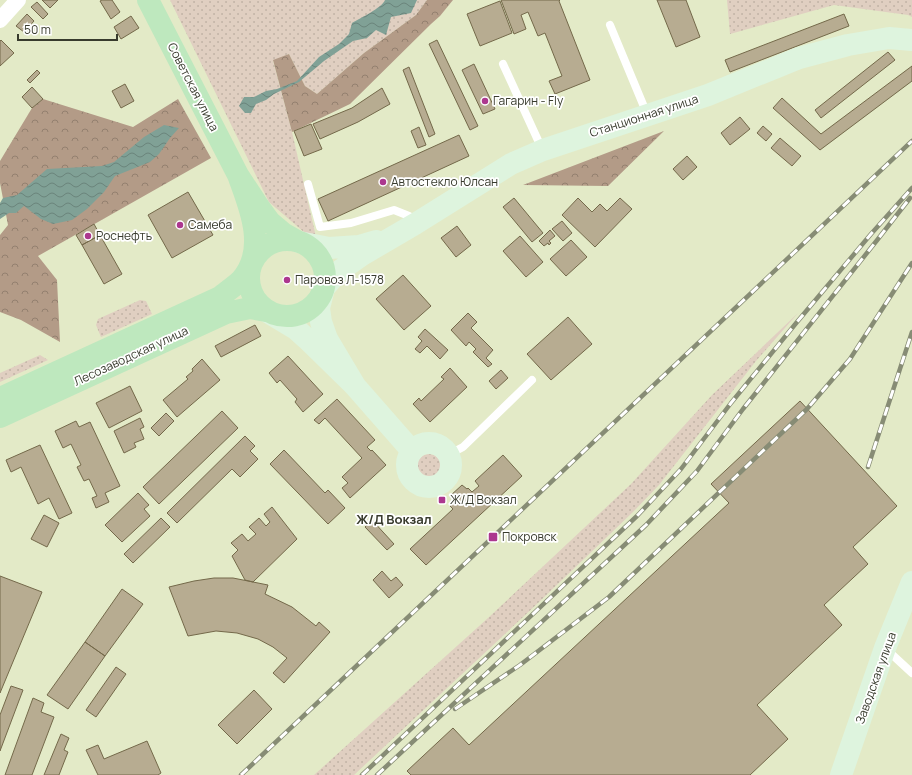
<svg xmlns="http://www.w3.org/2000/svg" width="912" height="775" font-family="Manrope,sans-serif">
  <defs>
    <pattern id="green-dots" width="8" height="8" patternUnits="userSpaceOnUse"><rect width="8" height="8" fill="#e0cfc1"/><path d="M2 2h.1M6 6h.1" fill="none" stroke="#c1b3a6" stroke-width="1.8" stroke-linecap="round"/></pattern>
    <pattern id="forest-crowns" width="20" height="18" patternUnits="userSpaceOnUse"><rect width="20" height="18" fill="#b39b87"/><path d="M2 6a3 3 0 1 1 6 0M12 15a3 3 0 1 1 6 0" fill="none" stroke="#93806f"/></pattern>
    <pattern id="water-waves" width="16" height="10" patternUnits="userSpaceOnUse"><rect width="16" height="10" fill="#80a196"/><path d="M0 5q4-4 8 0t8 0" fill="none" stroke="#6a847b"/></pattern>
  </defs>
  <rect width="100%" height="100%" fill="#e3eac7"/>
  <path fill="url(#green-dots)" d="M170 0H427L416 15 364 53 317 94 305 86 289 54 273 61 292 132 316 237 305 233 269 202Z
    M727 0H912V17L908 15 834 5 730 34Z
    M140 300 146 301 152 314 101 337 96 325 98 319Z
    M798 313 756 361 659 485 633 512 538 603 354 775H314L488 618 631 484 712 395Z
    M40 355 48 360 0 382V373Z
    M417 466a12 12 0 1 1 24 0a12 12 0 1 1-24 0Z"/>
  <path fill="url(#forest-crowns)" d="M427 0H453L440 16 431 24 350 104 292 132 273 60 289 54 305 86 317 94 364 53 416 15Z
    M43 99 133 127 178 99 211 158 38 256 57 280 60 342 21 320 0 312V235L8 225 0 183V161L32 108Z
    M664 131 608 186 523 185Z"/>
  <path fill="url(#water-waves)" d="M385 0H417L411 13 391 17 386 35 376 30 367 38 353 41 324 61 299 82 274 94 266 100 256 104 251 113H245L239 106 244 97H254L266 91 277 89 297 81 319 57 339 44 349 34 352 23C360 18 382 8 385 0Z
    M164 125 179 128 170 138 159 154 150 162 115 176 104 192 87 209 72 220 53 224 41 219 24 206 16 213H9L0 219V203L3 198 17 195 47 169 102 166 114 162 144 137Z"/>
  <path fill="#b7ac91" stroke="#74694a" d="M42 0H58L50 8Z
    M102 0H112L120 12 111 19 100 1Z
    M501 0H560L559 1 590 80 555 94 549 81 562 76 545 33 538 36 528 12 521 15 526 29 514 34Z
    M657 0H686L700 37 676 47Z
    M500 1 512 33 480 46 467 14Z
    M37 2 48 14 43 19 31 7Z
    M27 14 34 21 24 32 16 26Z
    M844 14 849 26 730 72 725 60Z
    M131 16 139 28 121 39 114 27Z
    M1 40 14 53 0 66V41Z
    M437 40 478 126 470 130 429 44Z
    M888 52 895 60 821 118 815 110Z
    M474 64 495 109 483 114 462 70Z
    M912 66V81L820 150 773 108 782 98 821 134Z
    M409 67 435 134 429 137 403 70Z
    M37 70 40 73 30 83 27 80Z
    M125 84 134 101 121 108 112 91Z
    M32 87 43 99 32 108 22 97Z
    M382 88 390 104 358 122 320 139 313 124 352 108Z
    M740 117 750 129 730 145 721 133Z
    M311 124 322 149 304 156 294 131Z
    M763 126 772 134 766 141 757 133Z
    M419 127 426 145 418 148 411 131Z
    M459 135 469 156 328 221 318 199Z
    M780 138 801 156 792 166 771 148Z
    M687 156 697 167 683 180 673 169Z
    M188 192 213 235 172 258 148 215Z
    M514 198 543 233 532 242 503 207Z
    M578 198 592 212 600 204 607 211 620 198 632 209 595 247 562 215Z
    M562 221 572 233 563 241 552 229Z
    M94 224 100 235 82 245 76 235Z
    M457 226 471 245 456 257 441 238Z
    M550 230 555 236 549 241 551 243 549 245 548 243 544 246 539 241Z
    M100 235 122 274 104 284 82 245Z
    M520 236 543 262 526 277 503 251Z
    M571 240 587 257 566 276 550 259Z
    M403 275 431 306 404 330 376 299Z
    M468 313 477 322 471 328 493 350 486 358 492 364 488 367 473 352 476 349 469 342 466 346 451 330Z
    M568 317 592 344 551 380 527 354Z
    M255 325 261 336 221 357 215 346Z
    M425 329 448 350 440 359 427 346 420 353 415 349 422 341 418 337Z
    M288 356 323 394 303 412 295 402 297 399 280 380 277 383 269 373Z
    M202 359 220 380 177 417 163 400 188 379 186 377 193 371 192 369Z
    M450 368 467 387 430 422 413 404 419 398 421 401 444 379 441 377Z
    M501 370 508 378 496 389 489 381Z
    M130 386 142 411 109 428 96 403Z
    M337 399 375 440 367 447 371 451 372 450 386 465 350 498 342 488 348 483 342 477 362 458 325 418 319 424 314 420Z
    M800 401 897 506 853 547 868 564 824 605 842 625 757 705 788 739 750 775H411L407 771 453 728 469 745 729 503 711 484Z
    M222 411 238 428 159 504 143 487Z
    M166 413 174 421 159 436 151 428Z
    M140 418 144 427 140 429 144 439 134 443 136 447 124 453 114 431Z
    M76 421 79 427 90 422 120 486 105 493 109 502 96 508 92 498 97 496 89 479 84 481 77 467 81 465 71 444 63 448 55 431Z
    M245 436 255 446 250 451 258 459 240 477 232 469 177 523 167 513Z
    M40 445 72 513 59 519 49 498 38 504 21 467 11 472 6 460Z
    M284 450 325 493 328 490 345 508 328 524 270 464Z
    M503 455 522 476 426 565 410 549 453 509 450 506 455 502 450 496 462 485 467 489 468 488 472 492 479 486 475 481Z
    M138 493 149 505 144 509 150 516 122 542 105 525Z
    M272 507 297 539 253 582 245 580 232 556 238 550 231 543 242 534 248 541 256 534 249 527 259 518 266 526 270 522 264 514Z
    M44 515 59 523 47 547 31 539Z
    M161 518 170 527 133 563 124 554Z
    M372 520 394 544 387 550 365 527Z
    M382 571 391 581 396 577 403 585 389 598 373 580Z
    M0 576 42 592 0 693Z
    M214 578H233L268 585 265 594 292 607 316 626 319 622 330 632 284 683 273 673 287 658 273 647 258 639 237 633 216 631 188 636 169 587 194 581Z
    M122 589 143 604 105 656 85 642Z
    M85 642 105 656 68 709 47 695Z
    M116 667 126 674 96 717 86 710Z
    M11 686 23 690 0 751V715Z
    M254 690 272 709 237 744 218 725Z
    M33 698 44 703 41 712 54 717 32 775H5Z
    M61 734 69 738 64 750 68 752 59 775H44Z
    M147 741 161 773 158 775H98L86 750 98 745 104 759Z"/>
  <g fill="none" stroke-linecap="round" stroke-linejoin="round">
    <path stroke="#fff" stroke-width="8" d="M610 25 647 114
      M503 64 542 149
      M308 184 320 227 351 223 394 210 409 216 415 224
      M448 455 463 447 532 380
      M886 649 912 673"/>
    <path stroke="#fff" stroke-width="16" d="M0 20 18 0"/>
    <path stroke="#def4de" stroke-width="22" d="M299 242 329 248 359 246 376 241
      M266 311 296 329 307 339 355 386 412 451
      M355 386 327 339 321 322 319 308 324 288 338 272 362 255 415 224 511 164 543 150 708 95 799 58 848 45 889 38 912 40
      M407 465a22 22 0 1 1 44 0a22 22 0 1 1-44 0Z
      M841 775 885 648 912 582"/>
    <path stroke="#bee8be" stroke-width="22" d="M148 0 238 175 259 207 270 222 283 233 299 242
      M249 278a38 38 0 1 1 76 0a38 38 0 1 1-76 0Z
      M0 398 220 297C226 292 235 286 241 280 268 250 250 207 238 175
      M0 417 226 313 250 308 266 311"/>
    <defs>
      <path id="rail" d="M868 467 912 332
        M455 709 520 665 609 597 807 409 850 359 912 263
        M241 775 912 141
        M362 775 637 516 681 469 731 403 797 322 871 234 912 188
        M377 775 646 525 697 471 743 409 878 239 910 198"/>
    </defs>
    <use href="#rail" stroke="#878c75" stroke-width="4.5"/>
    <use href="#rail" stroke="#fff" stroke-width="3" stroke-dasharray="9" stroke-linecap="butt"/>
  </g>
  <g fill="#ac378f" stroke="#fff" stroke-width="1.5">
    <circle cx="485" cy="101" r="4"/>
    <circle cx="383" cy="182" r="4"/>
    <circle cx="180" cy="225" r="4"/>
    <circle cx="88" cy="236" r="4"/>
    <circle cx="287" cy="280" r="4"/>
    <rect x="438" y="496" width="8" height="8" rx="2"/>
    <rect x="488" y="532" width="10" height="10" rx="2"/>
  </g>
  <g text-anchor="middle" stroke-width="3.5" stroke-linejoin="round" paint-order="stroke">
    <g font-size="12" fill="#383b2d" stroke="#fff">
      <text transform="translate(193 87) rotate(63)" y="4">Советская улица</text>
      <text transform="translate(644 116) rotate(-18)" y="4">Станционная улица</text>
      <text transform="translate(131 356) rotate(-25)" y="4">Лесозаводская улица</text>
      <text transform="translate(876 678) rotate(-70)" y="4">Заводская улица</text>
    </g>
    <g font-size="12" fill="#383b2d" stroke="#fff" text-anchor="start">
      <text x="493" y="105">Гагарин - Fly</text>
      <text x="391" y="186">Автостекло Юлсан</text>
      <text x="188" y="229">Самеба</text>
      <text x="96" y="240">Роснефть</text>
      <text x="295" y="284">Паровоз Л-1578</text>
      <text x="450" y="504">Ж/Д Вокзал</text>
      <text x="502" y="541">Покровск</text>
    </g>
    <g font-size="13" font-weight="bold" fill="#383b2d" stroke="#fff">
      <text x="394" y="524">Ж/Д Вокзал</text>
    </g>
  </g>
  <path d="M18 34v6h99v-6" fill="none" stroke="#383b2d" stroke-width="2"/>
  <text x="24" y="34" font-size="12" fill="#383b2d" stroke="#ffffff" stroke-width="3" paint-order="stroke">50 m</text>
</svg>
